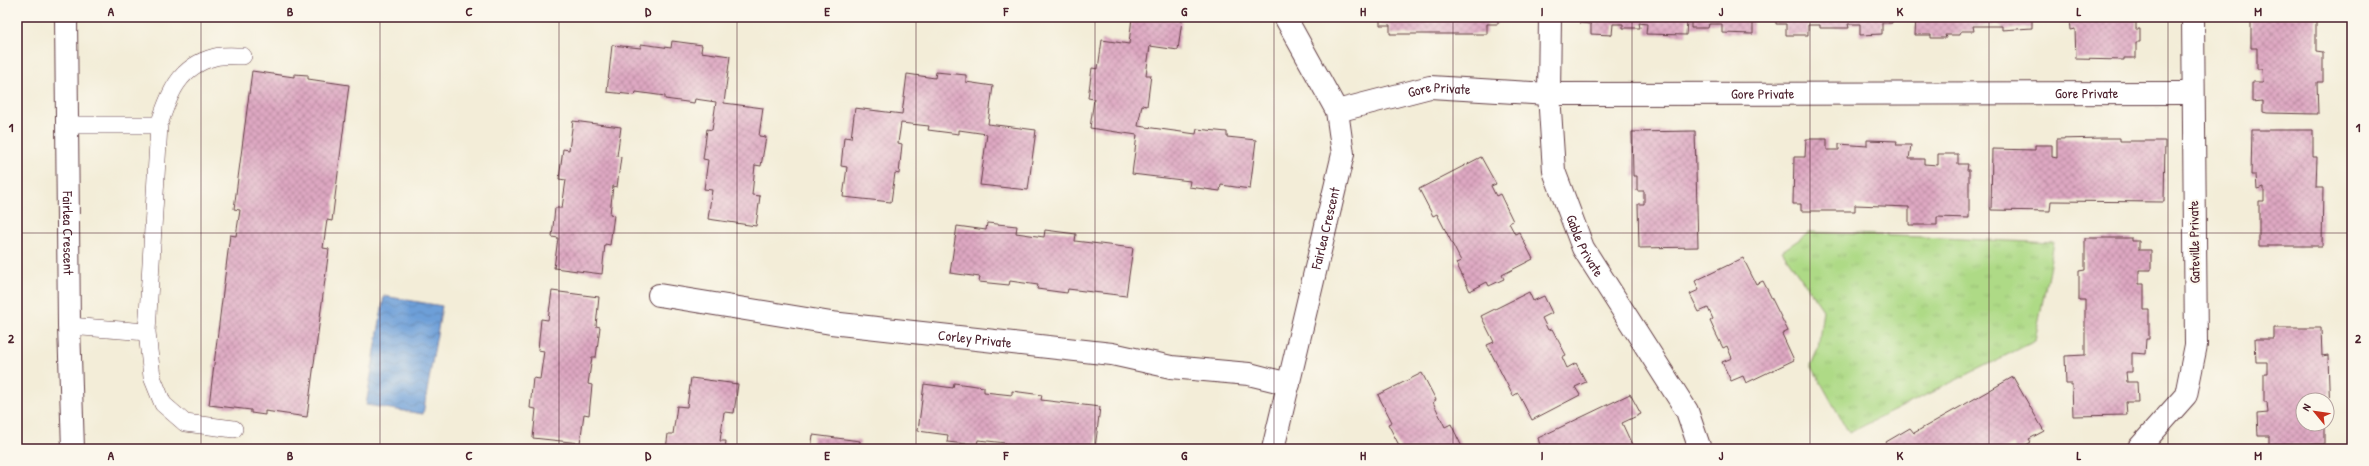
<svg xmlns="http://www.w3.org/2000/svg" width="2369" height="466" font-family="'Patrick Hand',sans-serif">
  <defs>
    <pattern id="park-tufts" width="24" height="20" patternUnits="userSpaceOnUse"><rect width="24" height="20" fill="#aeda86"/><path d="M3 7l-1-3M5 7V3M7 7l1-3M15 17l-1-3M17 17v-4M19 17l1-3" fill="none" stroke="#97bb74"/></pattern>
    <pattern id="water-waves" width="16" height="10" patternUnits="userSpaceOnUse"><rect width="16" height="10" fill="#6d9fd8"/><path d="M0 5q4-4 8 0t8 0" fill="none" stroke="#5c81af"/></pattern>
    <pattern id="building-cross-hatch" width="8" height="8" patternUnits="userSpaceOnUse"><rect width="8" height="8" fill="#dea8c2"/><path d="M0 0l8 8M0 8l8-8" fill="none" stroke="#b6889e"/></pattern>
  </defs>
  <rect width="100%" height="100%" fill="#fbf7ec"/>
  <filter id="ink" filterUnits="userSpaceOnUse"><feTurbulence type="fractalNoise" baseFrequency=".025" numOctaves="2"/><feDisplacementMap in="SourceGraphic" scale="8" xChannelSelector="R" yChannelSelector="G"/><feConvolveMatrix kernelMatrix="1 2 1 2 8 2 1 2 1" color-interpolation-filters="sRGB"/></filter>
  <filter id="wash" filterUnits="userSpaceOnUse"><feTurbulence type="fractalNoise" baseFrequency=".012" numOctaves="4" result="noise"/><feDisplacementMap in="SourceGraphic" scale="16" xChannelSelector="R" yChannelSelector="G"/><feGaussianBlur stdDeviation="0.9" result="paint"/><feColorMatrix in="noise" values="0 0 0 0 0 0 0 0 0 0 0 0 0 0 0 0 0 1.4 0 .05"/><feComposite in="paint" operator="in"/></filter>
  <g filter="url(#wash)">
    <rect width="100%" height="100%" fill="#f3edd8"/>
    <path fill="url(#park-tufts)" stroke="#7c7c58" d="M1810 232 2054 243 2035 341 1849 433 1811 365 1818 349 1823 310 1782 251Z"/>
    <path fill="url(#water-waves)" stroke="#5c5f82" d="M384 296 442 306 423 414 366 405Z"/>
    <g id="blocks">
      <path fill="url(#building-cross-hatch)" d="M1132 17 1182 20 1178 50 1150 46 1146 75H1151L1147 106 1142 105 1138 126 1196 134 1197 129 1227 132V137L1256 140 1250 189 1221 185 1220 191 1189 187 1190 181 1132 174 1137 135 1090 128 1094 99 1088 98 1092 68 1098 69 1102 40 1129 44Z
        M1380 17H1498V24H1487V34H1390V25H1380Z
        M1580 17H1753V34L1722 33V24H1709L1708 28H1691V20H1687L1686 35 1646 34 1647 24 1639 23 1640 28H1623V24H1613L1612 35 1591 34V24L1580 23Z
        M1776 17H1892V23H1882V34L1860 35V24H1848L1849 28H1820V25H1808V35H1786V24H1776Z
        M1916 17H2032V28L2002 30V26H1973L1974 31H1961L1960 35H1945L1946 38H1931V35H1915Z
        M2069 17H2136V29H2140V42H2136V58H2124V60L2076 59 2075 29 2070 30Z
        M2251 17H2316V51L2323 52V82H2317L2318 114 2267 113 2263 112V101L2252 102V82H2263L2262 69H2257V48H2251Z
        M672 41 702 45 701 52 730 56 724 103 763 108 759 136 766 137 761 166 755 165 752 195 760 196 756 226 708 219 712 190 704 189 708 160 703 159 707 129 712 130 716 102 695 99 694 103 665 99V96L636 92 635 95 607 92 612 45 641 48V44L671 48Z
        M252 71 294 77V74L308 75V79L349 85 332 221 327 220 323 248 329 249 307 417 265 411V415L251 413V410L209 405 230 235 236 236 240 210 234 209Z
        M936 72 966 75V82L993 86 988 124 1036 130 1028 190 980 185 987 134 959 130V134L928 130 929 126 901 123 898 143 902 144 899 174 895 173 891 202 843 197 847 167 841 166 844 137 851 138 855 108 902 114 907 74 935 78Z
        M573 121 621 127 617 156 621 157 617 187 613 186 610 214 614 215 610 245 605 244 602 274 554 268 558 238 552 237 555 208H562L566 180 559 179 563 149 569 150Z
        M2252 130H2313V157H2317L2316 187H2323L2322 246H2259V201H2264V187L2257 189 2256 175H2251Z
        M1695 131 1698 247 1639 248 1638 204H1644V191H1637V176H1633L1632 132Z
        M2103 138H2120V141H2165L2164 202 2051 201 2050 211 1991 210 1992 149 2035 150V145H2052V157L2057 158V139Z
        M1806 139H1827V150H1839V144L1867 146V140L1897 141 1896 145H1911L1909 159H1924V164L1938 165V154H1958V164H1968L1967 170H1969V218L1937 217V225H1909V207L1855 205V211H1801V204H1793L1794 157H1805Z
        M1481 157 1496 184 1491 186 1496 196 1500 194 1513 221 1509 223 1515 234 1519 232 1533 259 1502 275 1504 279 1489 286 1487 282 1470 291 1456 263 1461 261 1437 214 1433 216 1419 189Z
        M987 223 1017 226 1016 233 1044 237 1045 230 1076 234 1075 241 1133 248 1126 296 1068 289 1067 293 1037 289 1038 285 1010 281 1009 285 979 282 980 277 950 273 957 226 986 230Z
        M2085 238H2132V241H2139V250H2151V270H2139V284H2144V310H2149V339H2146L2145 354 2132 353V372H2126L2127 382H2137L2138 402H2126L2127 415 2073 416 2072 384H2066L2065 356 2085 355V300H2079V271L2085 270Z
        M1743 258 1756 284 1763 281 1788 331 1782 334 1794 360 1746 383 1743 376 1731 381 1722 362 1732 358 1727 346 1723 348 1716 334 1710 321 1713 319 1708 308 1699 312 1690 294 1699 290 1695 281Z
        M552 291 599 297 596 326 600 327 596 357H592L588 384 592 385 589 415 584 414 580 443 533 438 536 409 530 408 533 378 540 379 544 351 538 350 541 319 548 320Z
        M1529 292 1533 301 1544 296 1552 313 1542 318 1548 330 1552 329 1566 355 1562 357 1567 368 1576 363 1586 382 1575 387 1580 395 1532 420 1518 393 1513 396 1487 345 1494 342 1481 316Z
        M2274 328H2321L2322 356 2328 355 2330 416H2327V400H2303V424H2324V444L2269 446V436H2258L2257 414 2268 413 2267 402H2264V373H2267V362H2256L2255 339H2274Z
        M1422 373 1436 400 1433 402 1445 427 1451 424 1463 449H1401L1388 424 1392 422 1378 395Z
        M2013 377 2044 431 2029 439 2031 442 2020 449H2016L2013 444 2005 449H1879L1887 444 1886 442 1910 428 1914 433Z
        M691 378 738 384 734 413 724 412 720 441H726L725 449H666L668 434H673L677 406 687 407Z
        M954 383 984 387V392L1012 395V391L1042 395 1041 400 1100 407 1095 449 1036 447 1035 449H1005L1006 443 978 440 977 445 947 442 948 435 918 431 924 384 953 388Z
        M1630 394 1641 414 1622 423 1634 449H1541L1538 438Z
        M813 435 860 441 859 449H811Z"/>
    </g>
  </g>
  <g filter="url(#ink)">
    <use href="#blocks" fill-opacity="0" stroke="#633e45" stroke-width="1"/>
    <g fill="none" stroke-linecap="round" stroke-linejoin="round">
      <defs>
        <path id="service" d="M68 125H159L147 332 69 326
          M159 125C169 94 179 66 215 57 223 55 234 56 243 56
          M147 332 152 377 163 404 185 423 234 429"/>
        <g id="minor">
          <path id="s1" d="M66 17 69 326 73 449"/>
          <path id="s2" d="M1550 17 1549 94 1554 171 1583 248 1687 411 1700 449"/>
          <path id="s3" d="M1337 111 1430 87 1549 94 2192 93"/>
          <path id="s4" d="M659 295 831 323 1112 354 1171 367 1249 374 1289 384"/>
          <path id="s5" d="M1273 449 1343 154 1337 111 1285 17"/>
          <path d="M2138 449 2186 395 2196 345 2193 17"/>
        </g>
      </defs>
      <use href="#service" stroke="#633e45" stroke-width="18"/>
      <use href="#minor" stroke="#633e45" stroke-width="24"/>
      <use href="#service" stroke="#fff" stroke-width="17"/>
      <use href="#minor" stroke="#fff" stroke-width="22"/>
    </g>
  </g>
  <path fill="none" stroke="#4a1f2b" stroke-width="1" stroke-opacity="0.55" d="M201 17V449M380 17V449M559 17V449M737 17V449M916 17V449M1095 17V449M1274 17V449M1453 17V449M1632 17V449M1810 17V449M1989 17V449M2168 17V449M17 233H2352"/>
  <g text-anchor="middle" stroke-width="4" stroke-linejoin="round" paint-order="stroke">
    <g font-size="14" fill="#4a1f2b" stroke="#fbf7ec">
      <text dy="5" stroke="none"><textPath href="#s3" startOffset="105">Gore Private</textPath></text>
      <text dy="5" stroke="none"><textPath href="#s3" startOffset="429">Gore Private</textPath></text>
      <text dy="5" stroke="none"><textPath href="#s3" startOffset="753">Gore Private</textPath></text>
      <text dy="5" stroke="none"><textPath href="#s5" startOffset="227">Fairlea Crescent</textPath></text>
      <text dy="5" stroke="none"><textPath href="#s1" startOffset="216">Fairlea Crescent</textPath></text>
      <text transform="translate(2194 242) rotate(-91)" y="5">Gateville Private</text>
      <text dy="5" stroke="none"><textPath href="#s2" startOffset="235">Gable Private</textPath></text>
      <text dy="5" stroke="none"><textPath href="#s4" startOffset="319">Corley Private</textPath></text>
    </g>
  </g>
  <rect width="2369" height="466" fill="none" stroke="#fbf7ec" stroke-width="44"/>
  <g transform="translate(2315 412) rotate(299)"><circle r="19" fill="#fbf7ec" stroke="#b4a19f"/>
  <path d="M0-3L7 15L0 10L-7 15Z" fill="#c8321e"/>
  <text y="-6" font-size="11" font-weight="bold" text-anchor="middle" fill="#4a1f2b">N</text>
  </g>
  <rect x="22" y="22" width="2325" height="422" fill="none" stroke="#4a1f2b" stroke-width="1.5"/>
  <g font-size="13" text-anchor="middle" font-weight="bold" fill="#4a1f2b">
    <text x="111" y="16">A</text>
    <text x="290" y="16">B</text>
    <text x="469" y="16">C</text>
    <text x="648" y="16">D</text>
    <text x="827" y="16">E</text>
    <text x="1006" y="16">F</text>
    <text x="1184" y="16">G</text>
    <text x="1363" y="16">H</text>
    <text x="1542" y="16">I</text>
    <text x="1721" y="16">J</text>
    <text x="1900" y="16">K</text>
    <text x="2079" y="16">L</text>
    <text x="2258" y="16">M</text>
    <text x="11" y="132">1</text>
    <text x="2358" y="132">1</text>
    <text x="11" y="343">2</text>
    <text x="2358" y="343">2</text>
    <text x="111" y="460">A</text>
    <text x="290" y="460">B</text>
    <text x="469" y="460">C</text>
    <text x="648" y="460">D</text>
    <text x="827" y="460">E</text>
    <text x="1006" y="460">F</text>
    <text x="1184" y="460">G</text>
    <text x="1363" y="460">H</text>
    <text x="1542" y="460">I</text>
    <text x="1721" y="460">J</text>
    <text x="1900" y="460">K</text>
    <text x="2079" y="460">L</text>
    <text x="2258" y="460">M</text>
  </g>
</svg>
